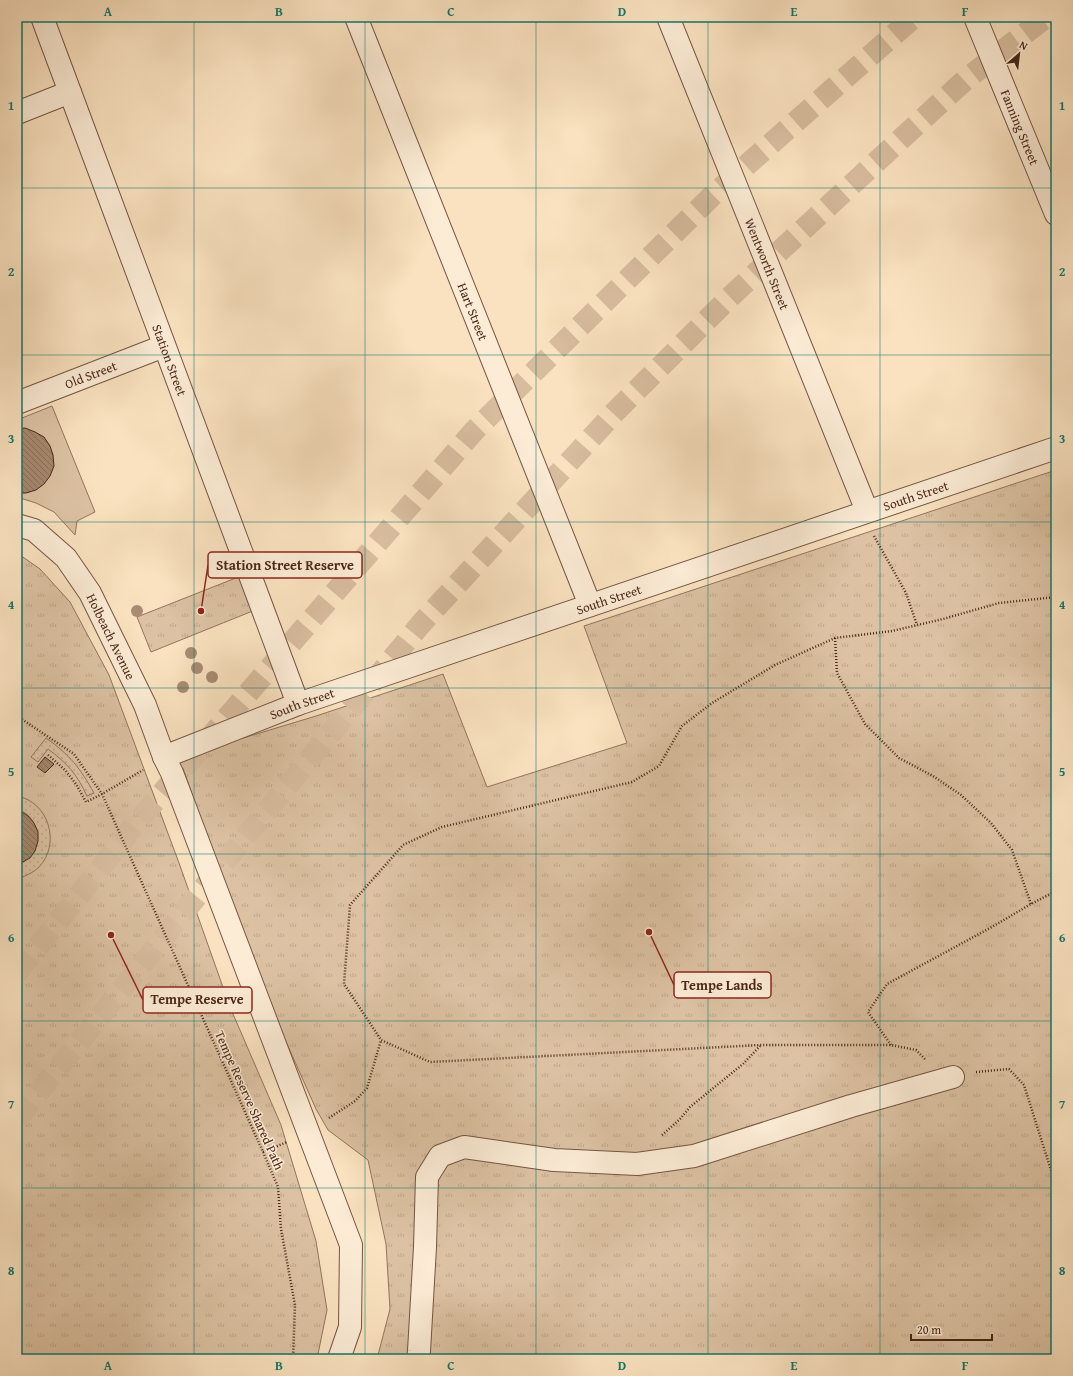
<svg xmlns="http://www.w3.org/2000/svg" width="1073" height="1376" font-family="'Gentium Book Plus',serif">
  <defs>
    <pattern id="park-tufts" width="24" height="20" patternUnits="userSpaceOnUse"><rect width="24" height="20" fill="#dcc2a3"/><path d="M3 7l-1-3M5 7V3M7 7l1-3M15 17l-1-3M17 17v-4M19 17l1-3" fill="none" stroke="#bea78c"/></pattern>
    <pattern id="garden-dots" width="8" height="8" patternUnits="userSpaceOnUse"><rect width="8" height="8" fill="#dcc2a3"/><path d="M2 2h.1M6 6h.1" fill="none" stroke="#bea78c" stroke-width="1.8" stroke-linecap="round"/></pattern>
    <pattern id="building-back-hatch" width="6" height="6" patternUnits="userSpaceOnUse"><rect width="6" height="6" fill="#a6886f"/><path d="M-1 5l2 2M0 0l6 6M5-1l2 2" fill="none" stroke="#896f5a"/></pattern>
  </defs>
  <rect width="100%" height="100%" fill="#fae2c0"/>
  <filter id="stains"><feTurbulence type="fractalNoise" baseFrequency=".005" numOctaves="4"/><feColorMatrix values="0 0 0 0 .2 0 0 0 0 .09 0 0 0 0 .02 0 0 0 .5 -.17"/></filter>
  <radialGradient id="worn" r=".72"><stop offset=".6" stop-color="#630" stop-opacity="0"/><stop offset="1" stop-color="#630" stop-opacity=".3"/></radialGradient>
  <path fill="#dcc2a3" stroke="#93745e" d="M52 406 95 512 77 521 75 535 54 512 36 503 17 497V420Z"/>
  <path fill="url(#park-tufts)" stroke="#93745e" d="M1056 470V1359H377L390 1309 386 1244 368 1160 328 1130 316 1109 263 990 220 875 182 765 187 755 316 716 443 674 487 787 627 743 584 626Z
    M17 553 40 569 70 602 109 675 179 863 230 1007 281 1125 316 1241 327 1310 317 1359H17Z
    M251 572 265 606 151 652 137 617Z"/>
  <path fill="url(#garden-dots)" stroke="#93745e" d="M46 738C70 755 80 768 94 793L87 796C76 773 68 764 48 749L38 762 31 757Z
    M17 796C49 802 61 844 39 867 33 873 25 876 17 879V865C43 857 44 817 17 809Z"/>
  <path fill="url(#building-back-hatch)" stroke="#4a2618" d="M25 428 35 432 44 437 50 446 53 455 54 466 50 476 44 484 36 490 26 493H17V429Z
    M45 757 54 764 45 773 37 767Z
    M17 809 28 816 34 823 38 832V841L35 851 30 858 17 865Z"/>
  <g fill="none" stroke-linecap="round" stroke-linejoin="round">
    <path stroke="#d7bc9e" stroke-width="22" stroke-dasharray="22 11" stroke-linecap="butt" d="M17 973 137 822 474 431 713 195 914 17
      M17 1119 214 875 420 625 615 412 730 297 965 80 1046 17"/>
    <defs>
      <g id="minor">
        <path id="s1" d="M42 17 298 704"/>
        <path id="s2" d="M356 17 590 605"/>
        <path id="s3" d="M668 17 867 511"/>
        <path id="s4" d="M975 17 1056 214"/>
        <path d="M17 113 70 92"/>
        <path id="s5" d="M17 403 164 346"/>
        <path id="s6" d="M17 525 34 530 66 558 90 593 145 705 164 757 172 773 351 1245 350 1327 339 1359"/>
        <path id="s7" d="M164 757 298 704 1056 448"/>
        <path d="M418 1359 419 1351 425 1247 427 1177 440 1156 464 1147 554 1160 637 1164 694 1156 851 1106 953 1077"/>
      </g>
    </defs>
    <use href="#minor" stroke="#765542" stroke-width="24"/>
    <path stroke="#4a2618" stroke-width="2.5" stroke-dasharray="1 2" stroke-linecap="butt" d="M874 536 906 593 917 625
      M835 638 837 673 865 724 899 758 933 776 961 795 991 823 1012 850 1031 904
      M17 716 74 754 102 794 263 1152 278 1187 281 1229 295 1305 293 1359
      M48 755 65 770 76 784 86 802 102 794 143 770
      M891 1045 868 1012 887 984 990 928 1031 904 1056 891
      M925 1059 916 1050 891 1045H761L430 1062 381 1040 344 984 350 905 403 845 442 827 632 782 659 766 682 726 712 703 775 665 835 638 892 631 943 619 999 603 1056 597
      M976 1072 1009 1069 1024 1085 1056 1186
      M329 1118 355 1101 367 1088 381 1040
      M662 1135 680 1119 690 1107 743 1064 760 1046
      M263 1152 287 1142"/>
    <use href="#minor" stroke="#fcecd6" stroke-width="22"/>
  </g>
  <g fill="#a98c73">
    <circle cx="137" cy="611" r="6"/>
    <circle cx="191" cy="653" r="6"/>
    <circle cx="197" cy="668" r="6"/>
    <circle cx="212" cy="677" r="6"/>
    <circle cx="183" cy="687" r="6"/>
  </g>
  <path fill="none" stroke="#0f766e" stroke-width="1" stroke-opacity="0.55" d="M194 17V1359M365 17V1359M536 17V1359M708 17V1359M880 17V1359M17 188H1056M17 355H1056M17 522H1056M17 688H1056M17 854H1056M17 1021H1056M17 1188H1056"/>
  <g text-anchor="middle" stroke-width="3" stroke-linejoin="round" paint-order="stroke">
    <g font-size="13" fill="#4a2618" stroke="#fcecd6">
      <text dy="5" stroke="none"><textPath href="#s4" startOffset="119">Fanning Street</textPath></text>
      <text dy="5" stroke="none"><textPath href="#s3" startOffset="266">Wentworth Street</textPath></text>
      <text dy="5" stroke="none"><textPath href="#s2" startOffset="317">Hart Street</textPath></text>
      <text dy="5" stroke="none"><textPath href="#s1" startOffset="366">Station Street</textPath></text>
      <text dy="5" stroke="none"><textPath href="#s5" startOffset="79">Old Street</textPath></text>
      <text dy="5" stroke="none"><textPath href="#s7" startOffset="796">South Street</textPath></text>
      <text dy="5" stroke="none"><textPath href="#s7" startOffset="472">South Street</textPath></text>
      <text dy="5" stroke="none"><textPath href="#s6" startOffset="151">Holbeach Avenue</textPath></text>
      <text dy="5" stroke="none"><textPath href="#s7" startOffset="148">South Street</textPath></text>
      <text transform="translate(250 1100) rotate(66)" y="5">Tempe Reserve Shared Path</text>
    </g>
  </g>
  <path fill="none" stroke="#8f2418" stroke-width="1.5" d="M201 611L208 565M649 932L674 985M111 935L143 1000"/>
  <g fill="#8f2418" stroke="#fcecd6" stroke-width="1.5">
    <circle cx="201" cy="611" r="4"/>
    <circle cx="649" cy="932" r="4"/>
    <circle cx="111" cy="935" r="4"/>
  </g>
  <g fill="#fcecd6" stroke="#8f2418" stroke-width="1.5">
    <rect x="208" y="552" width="154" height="26" rx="4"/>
    <rect x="674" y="972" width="97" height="26" rx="4"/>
    <rect x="143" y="987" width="109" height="26" rx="4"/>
  </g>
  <g font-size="14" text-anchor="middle" font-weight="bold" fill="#4a2618">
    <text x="285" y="570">Station Street Reserve</text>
    <text x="722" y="990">Tempe Lands</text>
    <text x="197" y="1004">Tempe Reserve</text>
  </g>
  <rect width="1073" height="1376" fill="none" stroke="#fae2c0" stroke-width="44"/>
  <g transform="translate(1019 54) rotate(28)" stroke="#fcecd6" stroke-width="3" paint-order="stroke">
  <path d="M0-3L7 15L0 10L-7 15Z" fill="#4a2618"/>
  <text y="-6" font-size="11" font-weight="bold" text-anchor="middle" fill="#4a2618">N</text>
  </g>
  <path d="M911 1334v6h81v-6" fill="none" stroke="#4a2618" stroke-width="2"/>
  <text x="917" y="1334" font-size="12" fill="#4a2618" stroke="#fcecd6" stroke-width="3" paint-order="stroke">20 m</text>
  <rect x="22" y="22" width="1029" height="1332" fill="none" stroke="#0f766e" stroke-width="1.5"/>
  <g font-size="13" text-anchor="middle" font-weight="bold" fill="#0f766e">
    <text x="108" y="16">A</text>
    <text x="279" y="16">B</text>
    <text x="451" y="16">C</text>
    <text x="622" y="16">D</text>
    <text x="794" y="16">E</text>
    <text x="965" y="16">F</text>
    <text x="11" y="110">1</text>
    <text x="1062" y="110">1</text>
    <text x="11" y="276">2</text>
    <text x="1062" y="276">2</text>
    <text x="11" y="443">3</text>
    <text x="1062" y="443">3</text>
    <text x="11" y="609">4</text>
    <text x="1062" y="609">4</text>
    <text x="11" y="776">5</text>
    <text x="1062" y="776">5</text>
    <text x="11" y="942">6</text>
    <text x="1062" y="942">6</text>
    <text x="11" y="1109">7</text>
    <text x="1062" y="1109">7</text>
    <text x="11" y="1275">8</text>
    <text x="1062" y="1275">8</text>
    <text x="108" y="1370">A</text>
    <text x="279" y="1370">B</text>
    <text x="451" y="1370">C</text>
    <text x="622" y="1370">D</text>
    <text x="794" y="1370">E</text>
    <text x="965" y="1370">F</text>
  </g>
  <rect width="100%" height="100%" filter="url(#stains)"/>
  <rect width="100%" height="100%" fill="url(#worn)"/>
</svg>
